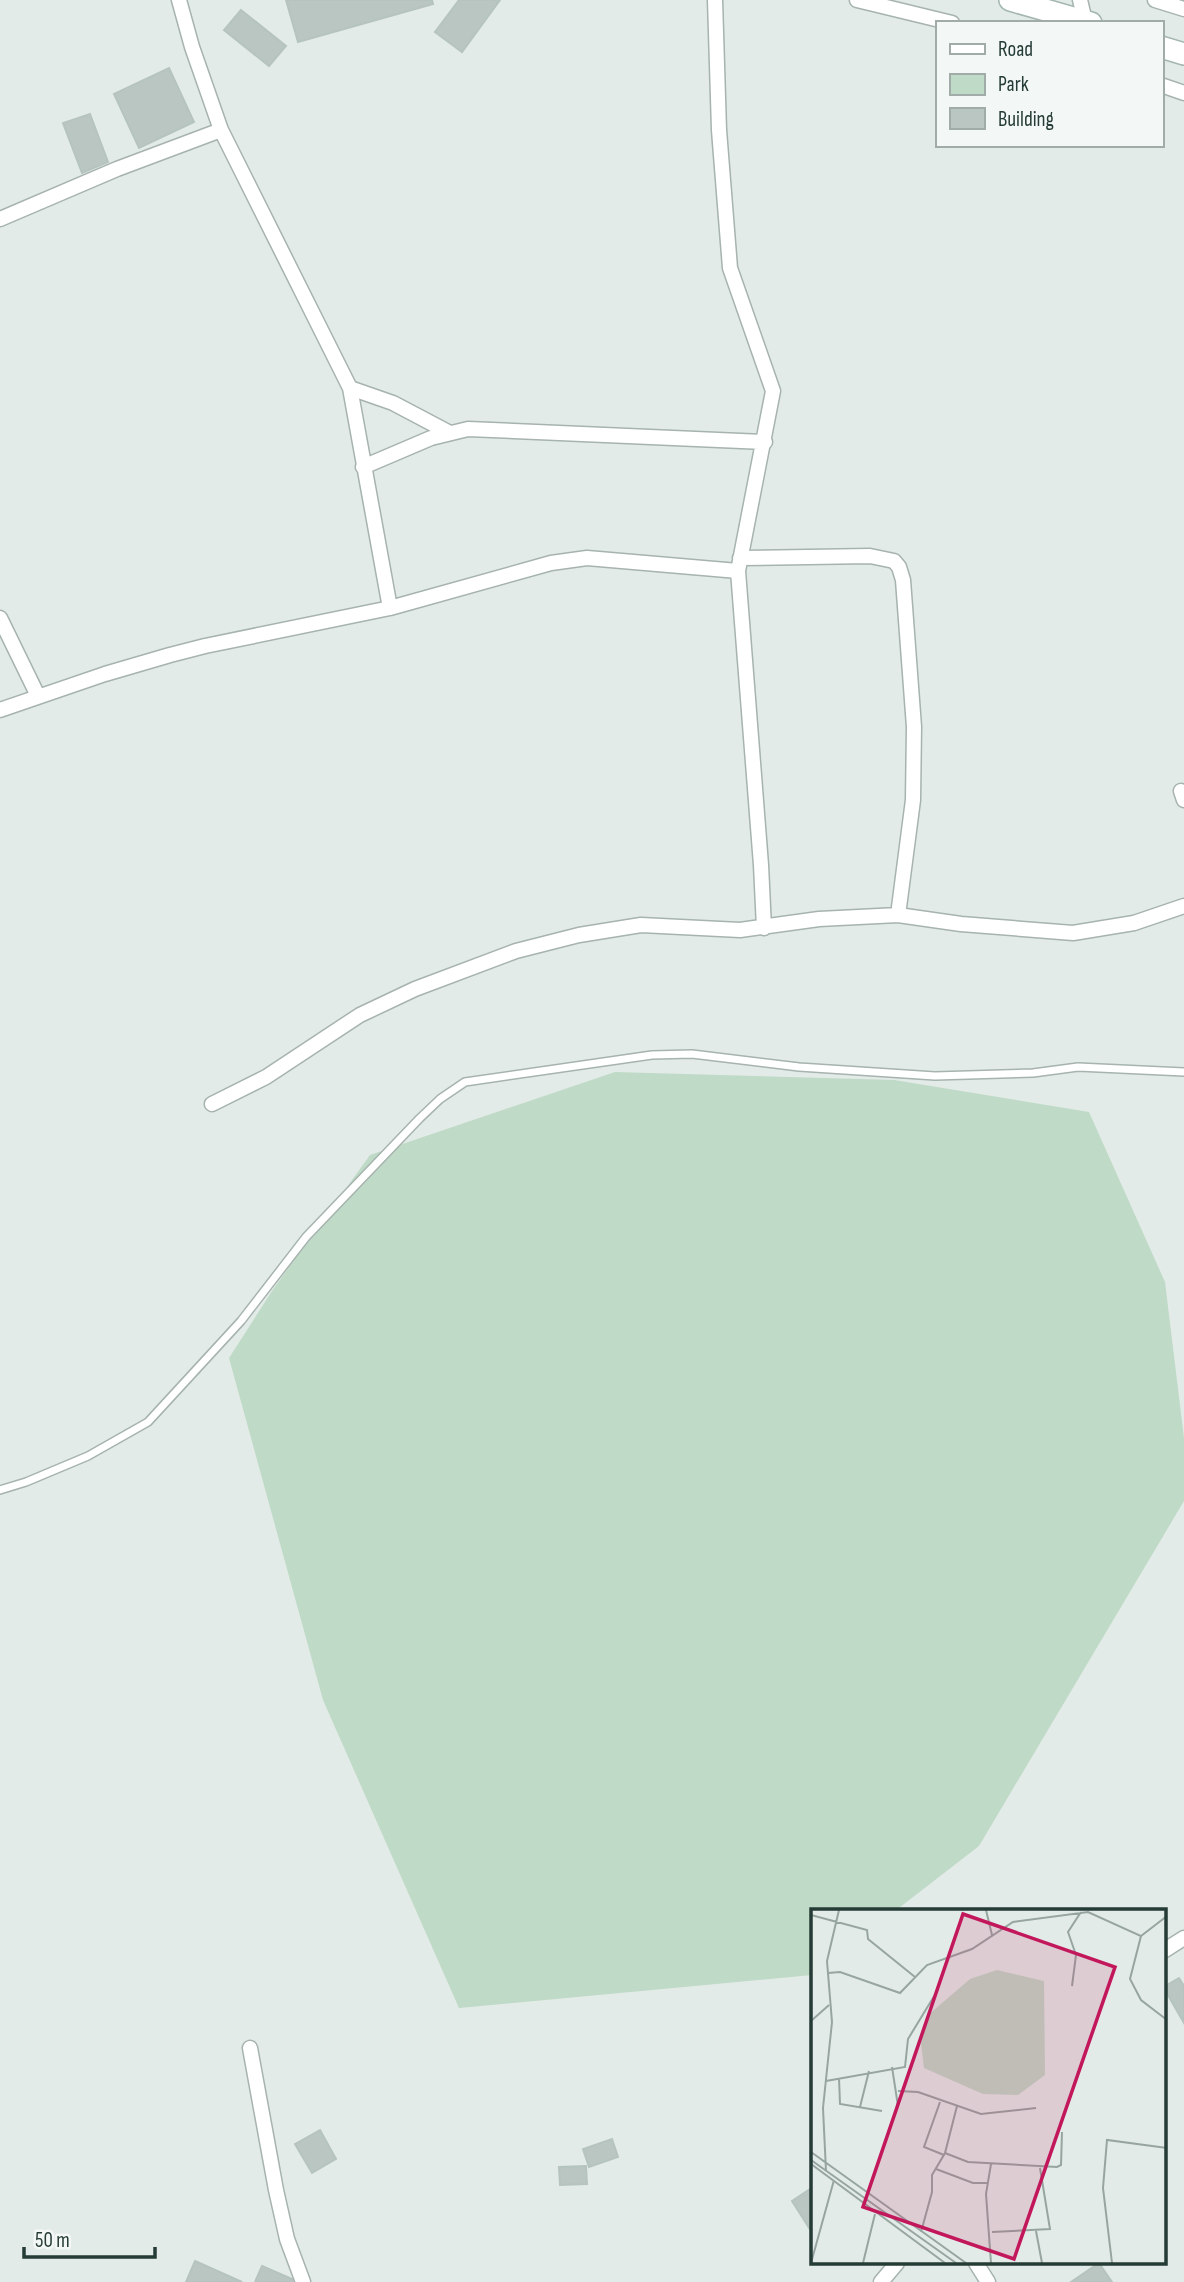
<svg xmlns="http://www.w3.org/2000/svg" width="1184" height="2282" font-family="'Sofia Sans Condensed',sans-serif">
  <rect width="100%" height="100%" fill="#e3ebe8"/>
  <path fill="#bfdac6" d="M615 1072 894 1080 1089 1112 1165 1282 1184 1438V1501L979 1846 895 1911H813L812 1975 459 2008 323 1700 229 1358 272 1291 370 1155Z"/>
  <path fill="#b9c6c1" stroke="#b6c4bf" stroke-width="2" d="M286 0H432L433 4 298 42Z
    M459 0H500L462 52 435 32Z
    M241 10 286 46 269 66 224 30Z
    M169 68 194 122 139 148 114 94Z
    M90 114 108 162 82 173 63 123Z
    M1179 1978 1184 1986V2023L1165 1990V1986Z
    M320 2130 336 2159 312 2173 295 2144Z
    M612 2139 618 2157 589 2167 583 2149Z
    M586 2166 587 2184 560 2185 559 2167Z
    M813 2187V2234L792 2201Z
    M195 2261 242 2282H186Z
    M1099 2263 1112 2282H1071Z
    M262 2266 292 2279 293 2282H255Z"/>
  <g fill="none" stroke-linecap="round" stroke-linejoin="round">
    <defs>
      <path id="service" d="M0 1490 26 1482 88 1456 148 1422 241 1321 306 1237 420 1118 440 1099 465 1082 652 1055 692 1054 799 1067 935 1076 1033 1073 1078 1067 1184 1072"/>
      <path id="minor" d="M179 0 192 47 221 130 350 388 390 608
        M715 0 719 130 730 268 773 391 738 571 761 865 764 928
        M857 0 952 23
        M1080 0 1085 21
        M1155 0 1184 9
        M1161 85 1184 93
        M0 219 117 169 221 130
        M350 388 393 403 448 432
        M363 467 431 438 468 429 765 442
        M740 558 870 556 894 561 899 567 903 580 914 727 913 800 898 915
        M0 618 38 696
        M0 710 105 674 170 655 205 646 390 608 551 563 587 558 738 571
        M1181 791 1184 800
        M212 1104 266 1077 360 1015 415 989 516 951 579 935 641 925 740 930 819 919 898 915 961 924 1073 933 1134 923 1184 906
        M1165 1950 1184 1938
        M250 2048 276 2190 287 2239 303 2282
        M976 2263 988 2282
        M881 2282 897 2263"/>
      <path id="secondary" d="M1010 0 1091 23
        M1161 47 1184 54"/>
    </defs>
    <use href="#service" stroke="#a6b3af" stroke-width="10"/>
    <use href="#minor" stroke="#a6b3af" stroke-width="17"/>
    <use href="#secondary" stroke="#a3b6af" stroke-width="24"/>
    <use href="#service" stroke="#fff" stroke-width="7"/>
    <use href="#minor" stroke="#fff" stroke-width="14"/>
    <use href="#secondary" stroke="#fff" stroke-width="21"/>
  </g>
  <g transform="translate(811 1909)">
    <rect width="355" height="355" fill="#e3ebe8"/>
    <path d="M186 61 233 72 234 166 207 186 172 185 113 159 110 134 116 107 159 70Z" fill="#bfdac6"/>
    <path fill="none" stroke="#97a5a0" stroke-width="2" d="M175 1 181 26M0 6 56 21 57 30 104 68M330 27 356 7M17 64 29 63 89 84 116 56 161 40 202 13 277 3 330 27 319 70 330 91 356 111M261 77 265 46 257 23 270 3M0 112 18 96M81 158 87 197M28 169 29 195 71 202M15 172 94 158 97 130 125 84M87 182 107 183 170 205 225 199M129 193 113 238 133 246M49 198 58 162M0 243 155 354M134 244 157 253 246 258 250 256 251 223M0 251 145 354M0 255 134 354M125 260 162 274H177M15 262 12 199 21 113 16 52 28 1M225 322 231 354M110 323 121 283V266L134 244 146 197M181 323 239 320 229 259M0 354 23 271M52 354 64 305M180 354 175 285 180 255M301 354 292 279 296 231 356 239"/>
    <path fill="#c2185b" fill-opacity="0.15" stroke="#c2185b" stroke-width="3.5" d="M152 5 304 58 203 350 52 298Z"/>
    <rect width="355" height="355" fill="none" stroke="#253b35" stroke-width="3.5"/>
  </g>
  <rect x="936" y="21" width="228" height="126" fill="#f3f8f6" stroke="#a1aca9" stroke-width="2"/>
  <rect x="950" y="44" width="35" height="10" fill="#ffffff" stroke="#a1aca9" stroke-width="2"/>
  <text x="998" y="56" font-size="21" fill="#253b35">Road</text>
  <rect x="950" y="74" width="35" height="21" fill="#bfdac6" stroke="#a1aca9" stroke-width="2"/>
  <text x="998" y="91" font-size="21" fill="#253b35">Park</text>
  <rect x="950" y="108" width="35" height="21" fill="#b9c6c1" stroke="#a1aca9" stroke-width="2"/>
  <text x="998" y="126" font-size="21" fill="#253b35">Building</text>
  <path d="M24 2247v10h131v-10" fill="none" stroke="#253b35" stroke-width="3.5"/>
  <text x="35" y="2247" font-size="21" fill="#253b35" stroke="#f3f8f6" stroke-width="5" paint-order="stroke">50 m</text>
</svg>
